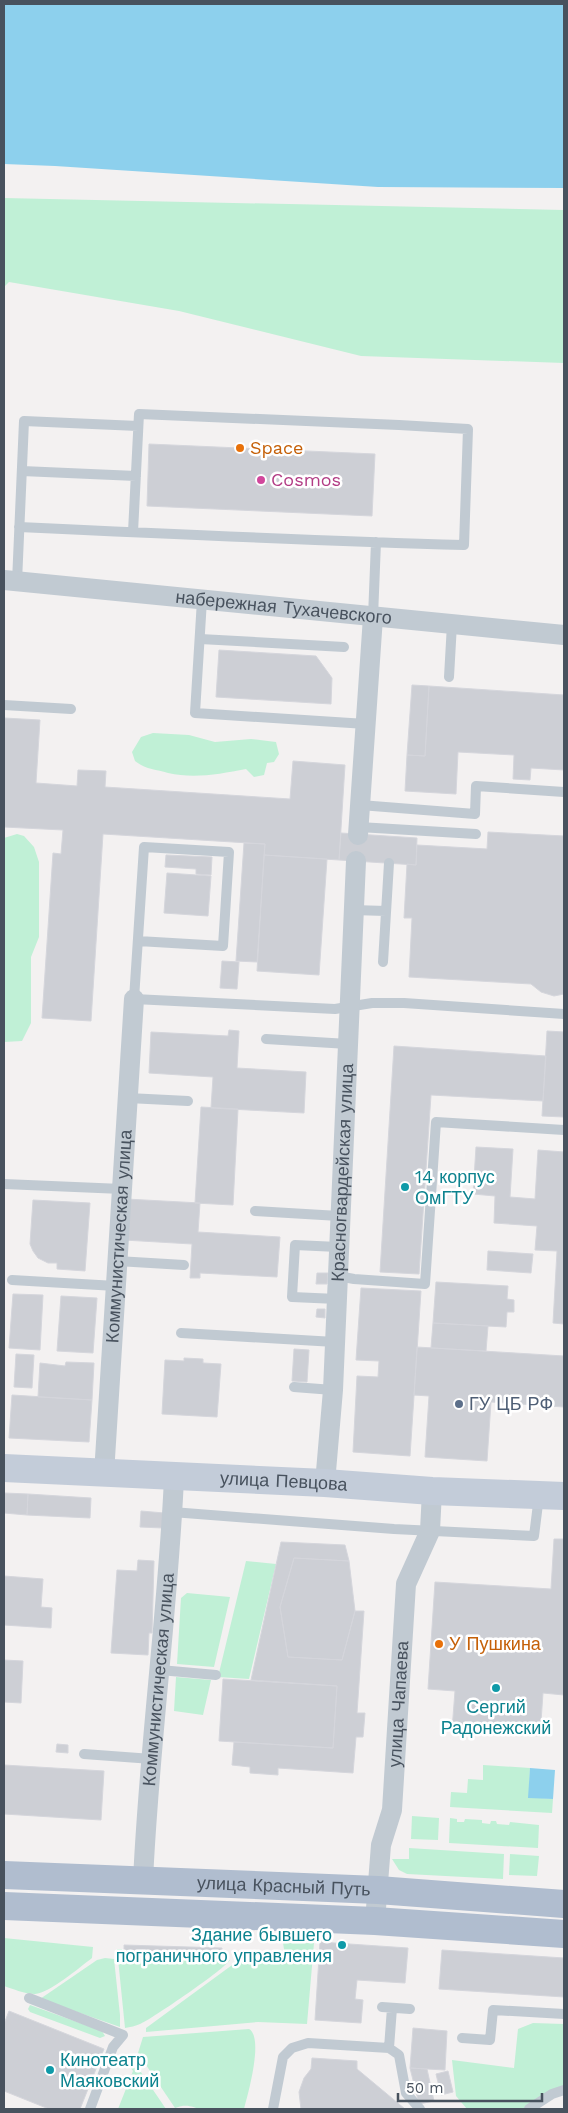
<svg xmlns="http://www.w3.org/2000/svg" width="568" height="2113" font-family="'Work Sans',sans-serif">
  <rect width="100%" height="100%" fill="#f3f1f1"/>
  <path fill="#c0f0d6" d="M4 198 564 210V363L361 356 179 311 9 282 4 287Z
    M153 733 189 735 215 742 251 739 276 742 279 754 274 762 267 763 264 775 254 777 246 769C220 774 194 779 168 773 156 769 146 770 135 761L132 752 141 737Z
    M17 834 24 836 34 847 39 862V937L31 957V1023L22 1041 4 1042V838Z
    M246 1561 276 1564 249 1679 218 1677Z
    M187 1593 230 1597 214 1667 177 1664 181 1598Z
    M176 1677 211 1680 203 1715 174 1711Z
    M483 1765 530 1768 529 1797 553 1799 552 1813 450 1807 451 1792 467 1793 468 1779 483 1780Z
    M412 1816 439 1818 438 1840 411 1839Z
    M450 1818 457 1819V1822H464L465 1819 482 1820V1823L490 1824 491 1821H496L497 1824 509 1825 510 1822 539 1825 538 1848 449 1843Z
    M409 1848 504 1854 503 1879 407 1874 399 1870 392 1859H409Z
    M510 1854 539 1856 537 1876 509 1875Z
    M4 1938 93 1947 92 1958C80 1967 50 1993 35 1994 25 1994 13 1989 4 1986Z
    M283 1943H314L307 2024 258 2022 146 2032V2028L239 1960 285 1955Z
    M117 1949H122V1957L230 1960C226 1968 152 2019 140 2024 136 2026 130 2027 125 2028Z
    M105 1958 114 1959 120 2015V2027L40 1999 97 1960Z
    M30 2005 102 2031 105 2036 100 2038 30 2012 28 2009Z
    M533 2023 564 2024V2088L535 2109H467L456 2096 452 2060 514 2068 518 2029Z
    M249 2029C264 2037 248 2094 244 2109 231 2109 216 2111 203 2109 191 2108 189 2103 175 2108L138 2053 143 2037Z
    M128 2053 166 2109H118L133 2071 126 2061Z"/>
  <path fill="#8dd0ed" d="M4 4H564V188L378 187 55 166 4 164Z
    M530 1768 555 1770 553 1799 528 1798Z"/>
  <path fill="#cdcfd5" stroke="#d5d6dc" d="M149 444 375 454 372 516 147 506Z
    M219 650 316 656 332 678 331 704 216 697Z
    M412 685 429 686 425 756 407 755Z
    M429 686 564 695V770L531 768 530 780 513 779 514 755 458 752 456 794 405 791 407 755 425 756Z
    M4 718 40 720 36 783 77 786 78 770 106 771 105 787 290 799 293 761 345 765 339 860 264 855 265 844 103 834 91 1021 42 1018 53 853 61 854 63 830 4 827Z
    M488 832 564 836V994L554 996 541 992 531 984 409 977 412 918H404L407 864 416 865 417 845 487 849Z
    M341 833 417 838 416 865 339 860Z
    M244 843 265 844 257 962 236 961Z
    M166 855 212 857 211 875 196 874V869L165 867Z
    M264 855 327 859 319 975 257 971Z
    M167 873 211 876 208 916 164 913Z
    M222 961 239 962 237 989 220 988Z
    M229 1030 239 1031 237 1068 306 1072 304 1113 211 1108 213 1077 149 1073 151 1032 228 1036Z
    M547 1031 564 1032V1117L542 1116Z
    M394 1046 546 1056 543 1101 431 1095 419 1274 380 1272Z
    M201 1107 238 1109 233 1205 195 1203Z
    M476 1147 513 1149 510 1197 535 1199 538 1150 564 1152V1324L553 1323 557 1251 535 1250 537 1226 494 1223 495 1196 473 1194Z
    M126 1199 200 1203 198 1232 280 1237 277 1277 200 1273V1278H190L192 1244 124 1240Z
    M33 1200 90 1203 85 1271 57 1269V1263H48L38 1258 33 1251 30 1244Z
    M488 1251 533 1254 531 1273 487 1270Z
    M317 1273H328L327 1284H316Z
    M436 1282 508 1286 507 1299 514 1300V1312H507L506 1327 433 1323Z
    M361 1288 421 1291 410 1456 353 1452 357 1376 378 1377 379 1361 356 1360Z
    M13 1294 43 1295 40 1350 9 1348Z
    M61 1296 97 1298 93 1353 57 1351Z
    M317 1309H325V1318L316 1317Z
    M433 1323 488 1326 486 1351 431 1348Z
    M417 1347 564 1356V1407L491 1402 487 1461 425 1457 429 1396 414 1395Z
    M294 1349 309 1350 307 1382 292 1381Z
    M16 1354 34 1355 32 1388 14 1387Z
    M184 1358 203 1359V1363L221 1364 217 1417 162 1414 165 1360 184 1361Z
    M66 1362 94 1363 92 1400 38 1397 40 1363 65 1366Z
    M12 1395 92 1400 89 1442 9 1438Z
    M4 1493 28 1494 27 1515 4 1513Z
    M28 1494 91 1498 90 1518 27 1515Z
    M141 1511 164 1513 163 1528 140 1527Z
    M554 1539H564V1695L543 1693 540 1736 452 1730 455 1691 428 1689 435 1582 551 1589Z
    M281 1542 345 1545 349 1561 294 1558 280 1607 288 1657 342 1660 355 1611H364L357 1713H365L363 1737H356L353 1773 278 1768V1775L250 1773V1767L232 1765 234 1742 333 1748 337 1686 251 1680Z
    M294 1558 349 1561 355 1611 342 1660 288 1657 280 1607Z
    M138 1560 154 1561 152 1633H149L148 1655 111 1653 117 1570 137 1571Z
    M4 1576 43 1579 41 1607 52 1608 51 1628 4 1625Z
    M4 1660 23 1661 21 1703 4 1702Z
    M223 1679 337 1686 333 1748 219 1741Z
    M57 1744 68 1745V1753L56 1752Z
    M4 1765 104 1771 101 1820 4 1814Z
    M320 1942 408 1948 405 1983 357 1980 355 1999 363 2000 361 2023 315 2020Z
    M124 1945 222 1948V1959L124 1956Z
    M442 1950 564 1958V1997L439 1989Z
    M9 2011 104 2049 80 2109H49L4 2091V2024Z
    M413 2028 447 2031 445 2070 410 2068Z
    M312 2058 357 2061V2069L405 2109H301L299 2092 304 2078 311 2069Z
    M410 2068 427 2069 434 2101 419 2104Z
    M448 2071 453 2092 441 2095 436 2074Z"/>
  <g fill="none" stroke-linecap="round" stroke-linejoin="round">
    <path stroke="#c1cad2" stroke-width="10" d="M22 471 136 476
      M19 527C167 534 315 541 464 545L468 429 399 425 139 414 133 532
      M17 582 24 421 138 426
      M202 600 195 713 366 724
      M373 617 376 542
      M200 639 344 647
      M449 677 452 624
      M4 705 71 709
      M360 805 475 814 476 786 564 792
      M359 827 476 834
      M353 910 386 911
      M138 941 223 946 229 852 144 847 134 999 335 1009 372 1003H404L564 1014
      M383 962 389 863
      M266 1039 348 1044
      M128 1098 188 1101
      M4 1184 122 1189
      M255 1211 339 1216
      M117 1261 184 1265
      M338 1276 354 1279 425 1284 436 1122 564 1130
      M12 1280 116 1286
      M337 1299 292 1297 295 1245 338 1247
      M181 1333 335 1342
      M294 1387 333 1390
      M172 1512 394 1529 534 1536 539 1496
      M160 1670 216 1675
      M84 1754 152 1759
      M29 1998 123 2035 113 2047 90 2109
      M382 2007 410 2009
      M462 2038 490 2040 493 2010 564 2014
      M389 2048 392 2008
      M273 2109 283 2057 292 2048 308 2043 389 2048 399 2055 406 2093 420 2109
      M529 2109 552 2094 564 2090"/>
    <g stroke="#c1cad2" stroke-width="20">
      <path id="s1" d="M4 580 564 635"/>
      <path d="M358 835 373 617"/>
      <path id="s2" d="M104 1474 134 999"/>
      <path id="s3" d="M325 1483 333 1390 356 861"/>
      <path id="s4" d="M143 1881C149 1746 168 1612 174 1478"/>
      <path id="s5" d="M375 1921 381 1845 392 1810 406 1584 430 1531 432 1491"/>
    </g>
    <path stroke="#c3ccd9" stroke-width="28" id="s6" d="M4 1468 325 1483 432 1491 564 1496"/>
    <g stroke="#b0bdcf" stroke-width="28">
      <path id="s7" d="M4 1875 378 1890 564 1904"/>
      <path d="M4 1906 375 1921 564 1934"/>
    </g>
  </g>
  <g fill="#e8710a" stroke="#fff" stroke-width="2">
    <circle cx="240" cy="448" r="5"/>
    <circle cx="439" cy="1644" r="5"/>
  </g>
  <circle fill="#d1479c" stroke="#fff" stroke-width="2" cx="261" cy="480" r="5"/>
  <g fill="#0f9aa8" stroke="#fff" stroke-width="2">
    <circle cx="405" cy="1187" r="5"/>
    <circle cx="496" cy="1688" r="5"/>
    <circle cx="342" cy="1945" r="5"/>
    <circle cx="50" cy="2070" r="5"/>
  </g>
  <circle fill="#5c6f8a" stroke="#fff" stroke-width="2" cx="459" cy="1404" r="5"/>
  <g text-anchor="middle" stroke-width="5" stroke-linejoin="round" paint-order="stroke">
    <g font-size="18" fill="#c56008" stroke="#fff" text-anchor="start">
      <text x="250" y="454">Space</text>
      <text x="449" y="1650">У Пушкина</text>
    </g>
    <g font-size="18" fill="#b23c85" stroke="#fff" text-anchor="start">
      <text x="271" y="486">Cosmos</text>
    </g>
    <g font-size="18" fill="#48525e" stroke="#fff">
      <text dy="6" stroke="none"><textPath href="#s1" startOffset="281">набережная Тухачевского</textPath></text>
      <text dy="6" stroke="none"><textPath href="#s3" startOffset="311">Красногвардейская улица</textPath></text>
      <text dy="6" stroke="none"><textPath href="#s2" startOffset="238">Коммунистическая улица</textPath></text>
      <text dy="6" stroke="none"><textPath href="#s6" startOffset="280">улица Певцова</textPath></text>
      <text dy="6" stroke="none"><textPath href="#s4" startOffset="202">Коммунистическая улица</textPath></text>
      <text dy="6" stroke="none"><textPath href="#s5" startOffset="219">улица Чапаева</textPath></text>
      <text dy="6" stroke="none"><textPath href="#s7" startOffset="280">улица Красный Путь</textPath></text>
    </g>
    <g font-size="18" fill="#0d838f" stroke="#fff" text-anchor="start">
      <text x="415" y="1183">14 корпус<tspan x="415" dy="21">ОмГТУ</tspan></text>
      <text x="496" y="1713" text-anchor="middle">Сергий<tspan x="496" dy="21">Радонежский</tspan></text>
      <text x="332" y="1941" text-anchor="end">Здание бывшего<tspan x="332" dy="21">пограничного управления</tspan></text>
      <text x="60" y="2066">Кинотеатр<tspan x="60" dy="21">Маяковский</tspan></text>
    </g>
    <g font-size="18" fill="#4e5e75" stroke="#fff" text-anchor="start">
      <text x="469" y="1410">ГУ ЦБ РФ</text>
    </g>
  </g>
  <rect width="568" height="2113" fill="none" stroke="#48525e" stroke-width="10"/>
  <path d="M398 2093v8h144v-8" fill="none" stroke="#48525e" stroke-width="2.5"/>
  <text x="406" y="2093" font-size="15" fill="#48525e" stroke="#ffffff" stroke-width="4" paint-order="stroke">50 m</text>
</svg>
